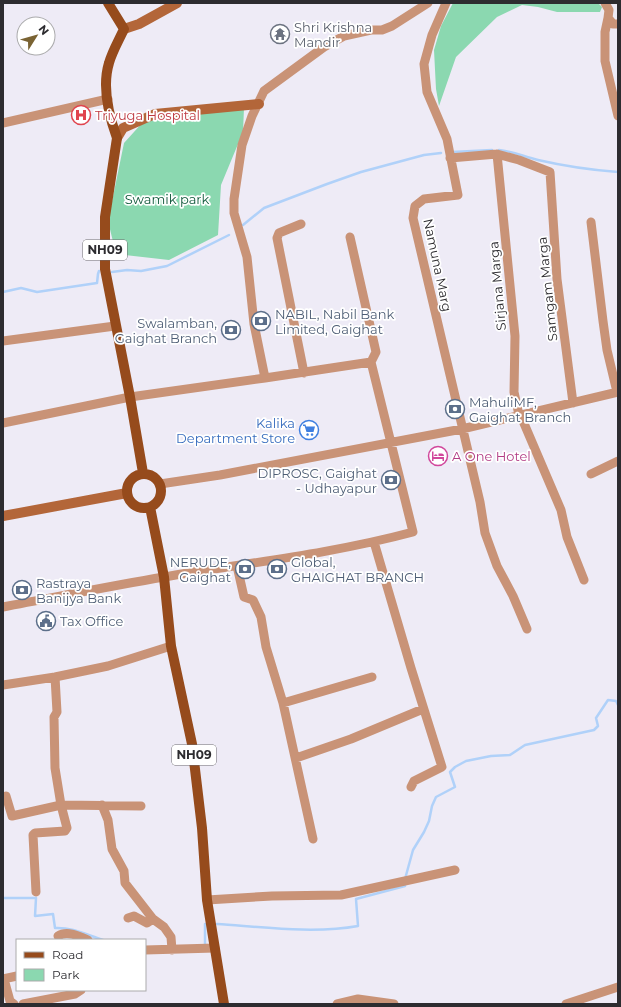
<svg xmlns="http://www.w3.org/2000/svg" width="621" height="1007" font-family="Montserrat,sans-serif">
  <rect width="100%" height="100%" fill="#eeebf6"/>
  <path fill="#8bd8b0" d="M453 3H598L602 7 600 12H557L538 7 522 5 497 17 456 57 439 106 436 89 434 50 441 26Z
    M244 108 243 132 221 185 218 235 169 260 116 254 108 221 124 143 143 122Z"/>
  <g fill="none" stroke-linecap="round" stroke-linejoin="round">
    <path stroke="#b0d1f9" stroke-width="2.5" d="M499 150C512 151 525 157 538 160 564 166 591 170 618 172
      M452 152 492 150
      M243 225 264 208 327 184 361 172 424 155 441 153
      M112 272 127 270 141 271 167 266 229 235
      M3 292 21 288 37 292 97 283 98 274 99 271
      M405 879 413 850 424 832 429 821 432 806 436 797 455 787 450 772 455 767 466 761 491 756 510 755 525 745 594 730 598 726 596 718 608 700 616 701 618 705
      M3 898H36L35 916 53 914 55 928C72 927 87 935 103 940
      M205 924V944
      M217 924C262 927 314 934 358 926L356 899 405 886V884"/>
    <path stroke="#c99377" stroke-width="9" d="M446 3 432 35 424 64 427 92 447 139 458 195 424 199 415 206 413 218 480 502 485 533 497 566 513 596 527 629
      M605 3 609 10 608 18 613 24H618
      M608 18 605 32V61L618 116
      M3 123 108 99
      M497 154 515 336 514 392 519 415
      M450 158 497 154 519 160 550 172 557 279 573 403
      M591 222 603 321 607 350 617 392
      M301 224 279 233 277 238 304 373
      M350 237 376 352 371 362
      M3 341 115 326
      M265 378 254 324 247 257 234 213V199L242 145 252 116 264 91 324 47 344 36 371 30H382L392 26 428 3
      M520 414 561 510 567 537 584 580
      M3 423 130 397 265 378 371 362 413 532C331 554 247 563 164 577 110 586 57 597 3 607
      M591 474 618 461
      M160 484 220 475 462 429 618 392
      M374 542 411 668 442 767 414 781 411 787
      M237 566 244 597 253 600 261 617 266 647 283 703 313 839
      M3 685 55 677 108 666 171 646
      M283 703 372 677
      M296 758 351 739 423 709
      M6 796 12 816 61 805 141 806
      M102 805 108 820 112 849 124 871 125 883 153 919 164 927 171 937 172 950
      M36 892 33 835 35 833 65 831 67 828 61 805 55 768 54 717 57 712 55 677
      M207 900 272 896 341 895 455 870
      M128 918 134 916 147 923 153 919
      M58 936C67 930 79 936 88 940
      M145 950 215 948
      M3 979 17 976
      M4 979 10 1001 14 1004
      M23 1004 75 994 81 990
      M337 1004 358 999 394 1004
      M566 1004 618 987"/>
    <path stroke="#b36639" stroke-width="10" d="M124 29 139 24 177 3
      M117 138 123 128 155 114 259 104
      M3 516 127 493"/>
    <path stroke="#964b1c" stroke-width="10" d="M108 3 124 29C119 40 112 52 109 63 102 86 109 116 117 138L105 217V269L130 397 143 473
      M127 491a17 17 0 1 1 34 0a17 17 0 1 1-34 0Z
      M150 507 164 577 171 646 192 744 202 828 207 900 224 1004"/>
  </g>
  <defs>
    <symbol id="temple-ring" viewBox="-11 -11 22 22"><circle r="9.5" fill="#fff" stroke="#6b7280" stroke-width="1.5"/><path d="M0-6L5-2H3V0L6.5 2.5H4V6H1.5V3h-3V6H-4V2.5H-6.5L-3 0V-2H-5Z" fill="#6b7280"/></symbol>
    <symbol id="hospital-ring" viewBox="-11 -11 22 22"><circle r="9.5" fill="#fff" stroke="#e0444e" stroke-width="1.5"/><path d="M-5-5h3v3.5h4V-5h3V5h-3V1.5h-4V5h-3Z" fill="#e0444e"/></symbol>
    <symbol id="bank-ring" viewBox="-11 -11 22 22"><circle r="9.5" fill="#fff" stroke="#5c6f8a" stroke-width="1.5"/><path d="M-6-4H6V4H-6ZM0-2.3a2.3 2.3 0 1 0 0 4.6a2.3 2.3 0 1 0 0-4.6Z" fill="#5c6f8a"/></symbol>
    <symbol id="supermarket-ring" viewBox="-11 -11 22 22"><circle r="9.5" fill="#fff" stroke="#3f7fe0" stroke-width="1.5"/><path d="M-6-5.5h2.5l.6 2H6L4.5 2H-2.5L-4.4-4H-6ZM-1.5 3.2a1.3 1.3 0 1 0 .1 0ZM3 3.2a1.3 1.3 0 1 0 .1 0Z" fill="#3f7fe0"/></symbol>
    <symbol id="hotel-ring" viewBox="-11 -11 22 22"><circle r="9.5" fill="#fff" stroke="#d1479c" stroke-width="1.5"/><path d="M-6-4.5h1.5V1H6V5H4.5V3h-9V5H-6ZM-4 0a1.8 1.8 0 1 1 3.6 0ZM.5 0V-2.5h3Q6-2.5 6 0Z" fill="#d1479c"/></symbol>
    <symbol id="civic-ring" viewBox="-11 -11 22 22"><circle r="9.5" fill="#fff" stroke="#5c6f8a" stroke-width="1.5"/><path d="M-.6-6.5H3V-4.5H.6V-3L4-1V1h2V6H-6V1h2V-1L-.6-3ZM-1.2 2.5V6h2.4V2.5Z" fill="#5c6f8a"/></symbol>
  </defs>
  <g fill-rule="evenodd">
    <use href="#temple-ring" x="269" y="23" width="22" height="22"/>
    <use href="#hospital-ring" x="70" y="104" width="22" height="22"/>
    <use href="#bank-ring" x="250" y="310" width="22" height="22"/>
    <use href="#bank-ring" x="220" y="319" width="22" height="22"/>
    <use href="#bank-ring" x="444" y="398" width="22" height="22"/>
    <use href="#supermarket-ring" x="298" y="419" width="22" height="22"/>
    <use href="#hotel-ring" x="427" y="445" width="22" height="22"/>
    <use href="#bank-ring" x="380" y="469" width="22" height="22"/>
    <use href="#bank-ring" x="234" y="558" width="22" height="22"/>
    <use href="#bank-ring" x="266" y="558" width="22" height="22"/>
    <use href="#bank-ring" x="11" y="579" width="22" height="22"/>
    <use href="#civic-ring" x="35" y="610" width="22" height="22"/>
  </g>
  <g text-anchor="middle" stroke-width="3.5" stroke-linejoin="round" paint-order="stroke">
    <g fill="#fff" stroke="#6c6b6e" stroke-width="1">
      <rect x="83" y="240" width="44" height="20" rx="3"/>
      <rect x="172" y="745" width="44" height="20" rx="3"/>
    </g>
    <g font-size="12" font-weight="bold" fill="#2d2c30">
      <text x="105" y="254">NH09</text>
      <text x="194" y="759">NH09</text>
    </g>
    <g font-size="13" fill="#5b616d" stroke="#fff" text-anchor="start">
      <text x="294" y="32">Shri Krishna<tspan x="294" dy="15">Mandir</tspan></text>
    </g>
    <g font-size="13" fill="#be3a42" stroke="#fff" text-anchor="start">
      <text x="95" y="120">Triyuga Hospital</text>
    </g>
    <g font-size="13" fill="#0e5739" stroke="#fff">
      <text x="167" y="204">Swamik park</text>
    </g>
    <g font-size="13" fill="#2d2c30" stroke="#fff">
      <text transform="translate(438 265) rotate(78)" y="5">Namuna Marg</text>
      <text transform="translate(497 286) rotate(-95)" y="5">Sirjana Marga</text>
      <text transform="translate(547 289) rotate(-96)" y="5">Samgam Marga</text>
    </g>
    <g font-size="13" fill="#4e5e75" stroke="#fff" text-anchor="start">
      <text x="275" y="319">NABIL, Nabil Bank<tspan x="275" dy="15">Limited, Gaighat</tspan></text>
      <text x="217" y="328" text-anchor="end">Swalamban,<tspan x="217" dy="15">Gaighat Branch</tspan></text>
      <text x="469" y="407">MahuliMF,<tspan x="469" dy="15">Gaighat Branch</tspan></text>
      <text x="377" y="478" text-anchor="end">DIPROSC, Gaighat<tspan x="377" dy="15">- Udhayapur</tspan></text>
      <text x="231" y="567" text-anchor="end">NERUDE,<tspan x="231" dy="15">Gaighat</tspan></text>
      <text x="291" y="567">Global,<tspan x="291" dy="15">GHAIGHAT BRANCH</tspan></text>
      <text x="36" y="588">Rastraya<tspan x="36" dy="15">Banijya Bank</tspan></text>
      <text x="60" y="626">Tax Office</text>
    </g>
    <g font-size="13" fill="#366cbe" stroke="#fff" text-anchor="end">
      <text x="295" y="428">Kalika<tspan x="295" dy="15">Department Store</tspan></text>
    </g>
    <g font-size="13" fill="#b23c85" stroke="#fff" text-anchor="start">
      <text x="452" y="461">A One Hotel</text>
    </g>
  </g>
  <rect width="621" height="1007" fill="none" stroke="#2d2c30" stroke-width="8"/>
  <rect x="16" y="939" width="130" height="52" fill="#ffffff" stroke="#ababac"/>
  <rect x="24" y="952" width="20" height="6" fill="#964b1c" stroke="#ababac"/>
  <text x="52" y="959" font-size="12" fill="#2d2c30">Road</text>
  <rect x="24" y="969" width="20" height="12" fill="#8bd8b0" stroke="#ababac"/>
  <text x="52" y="979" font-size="12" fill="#2d2c30">Park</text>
  <g transform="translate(36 36) rotate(53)"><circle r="19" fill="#ffffff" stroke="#ababac"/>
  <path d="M0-3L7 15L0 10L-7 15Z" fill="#7a6333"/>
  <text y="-6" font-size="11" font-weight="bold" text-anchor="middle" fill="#2d2c30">N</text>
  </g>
</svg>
